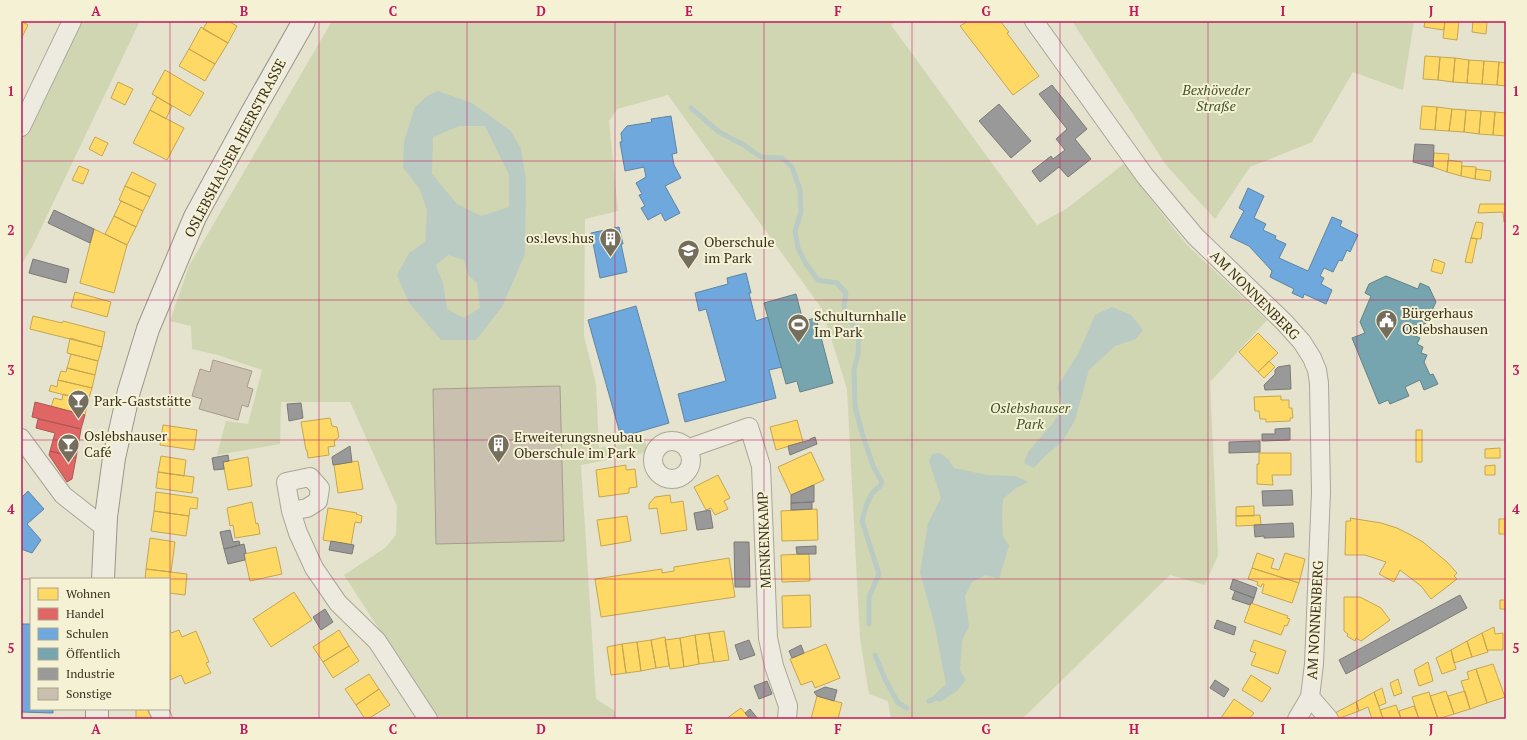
<svg xmlns="http://www.w3.org/2000/svg" width="1527" height="740" font-family="'PT Serif',serif">
  <rect width="100%" height="100%" fill="#e5e2ce"/>
  <path fill="#d0d6b1" d="M80 21H140L32 247 21 265V140Z
    M332 21H896L891 25 1037 225 1066 209 1125 163 1145 192 1187 245 1267 320 1210 382 1218 555 1205 585 1170 575 1022 719H891L888 701 869 694 860 639 847 389 822 309 668 95 617 109 609 121 618 211 585 219 584 336 596 384 599 448 645 441 648 452 581 465 596 699 615 711V719H437L344 575 385 548 396 535 397 506 350 402H281L280 444 217 455 226 421 248 424 262 370 218 355 192 349 191 326 170 321 189 266Z
    M1072 21H1414L1403 90 1353 72 1312 142 1250 167 1215 219 1166 165Z"/>
  <path fill="#bacbc3" fill-rule="evenodd" d="M438 91 472 103 511 131 521 149 526 180 525 254 502 307 476 340H441L409 303 397 275 409 253 425 242 427 210 419 188 403 168 404 141 415 107 427 96ZM459 126H485L509 175V207L481 216 457 204 432 174 433 137ZM448 255 464 260 468 275 477 283 480 308 464 318 447 309 443 283 436 265Z
    M1112 307 1131 315 1143 330 1136 339 1115 346 1089 370 1075 420 1062 442 1047 454 1034 468 1024 463 1028 452 1053 423 1063 407 1057 387 1079 352 1095 315Z
    M940 453 948 459 954 468 987 475 1015 476 1029 482 1016 488 1003 499 1002 514 1003 536 1009 546 999 579 986 575 972 582 965 596 969 627 962 640 960 670 966 680 957 691 940 702 931 698 946 684 934 623 920 573 928 523 941 498 929 461 932 454Z"/>
  <path fill="#ffd966" stroke="#c4a651" d="M21 21 28 25 21 39Z
    M208 21H228L237 26 228 43 203 29Z
    M968 21H1000L1009 32 1007 33 1039 76 1013 95 960 26Z
    M1425 21H1445L1444 30 1424 27Z
    M1445 21H1459L1457 40 1443 38Z
    M1473 21 1487 22 1486 34 1472 32Z
    M201 27 228 43 215 64 189 49Z
    M189 49 215 64 205 81 179 66Z
    M1425 56 1440 57 1438 80 1423 79Z
    M1440 57 1455 58 1453 82 1438 80Z
    M1455 58 1469 60 1467 83 1453 82Z
    M1469 60 1484 61 1482 84 1467 83Z
    M1484 61 1499 62 1497 85 1482 84Z
    M1499 62 1506 63V86L1497 85Z
    M165 70 204 93 190 116 152 94Z
    M118 82 133 89 125 105 111 98Z
    M157 97 172 106 166 119 150 110Z
    M1422 106 1437 107 1435 130 1420 129Z
    M1437 107 1452 109 1449 131 1435 130Z
    M1452 109 1466 110 1464 132 1449 131Z
    M150 110 184 128 167 160 133 143Z
    M1466 110 1481 111 1479 134 1464 132Z
    M1481 111 1495 112 1493 135 1479 134Z
    M1495 112 1506 113V136L1493 135Z
    M95 137 108 143 102 156 89 149Z
    M1434 153 1449 154 1447 172 1433 167Z
    M1448 160 1462 162 1461 176 1447 172Z
    M79 166 89 170 83 184 72 180Z
    M1462 166 1476 167 1475 179 1461 176Z
    M1476 169 1491 171 1490 181 1475 179Z
    M132 172 156 184 150 197 125 186Z
    M125 186 150 197 143 211 119 200Z
    M121 201 143 211 136 227 114 216Z
    M1480 204H1506V222H1504L1503 212 1478 213Z
    M114 216 136 227 127 245 105 234Z
    M1476 222 1483 223 1481 239 1471 238Z
    M94 229 127 245 114 293 80 283Z
    M1471 238 1477 239 1472 263 1465 262Z
    M1434 259 1445 263 1442 274 1431 271Z
    M75 292 111 302 107 317 71 307Z
    M33 316 62 323 63 321 105 332 102 347 30 329Z
    M1258 333 1278 353 1258 372 1239 352Z
    M70 338 102 347 98 361 67 353Z
    M71 354 98 361 95 375 67 368Z
    M1269 361 1275 367 1264 378 1258 372Z
    M67 368 95 375 92 388 58 380 61 371 66 372Z
    M58 380 92 388 88 401 49 391 51 385 57 387Z
    M63 394 88 401 85 415 51 407 54 398 62 400Z
    M1281 396V400H1289V408H1292L1293 418H1290V421L1266 422V419H1260L1259 411H1255L1254 397Z
    M330 418 332 426 337 427 339 437 334 441 335 446 328 447 329 455 308 458 307 450H306L301 422Z
    M797 420 803 442 776 450 770 427Z
    M163 425 197 430 194 450 160 445Z
    M1416 430H1422V462H1416Z
    M1500 448V458H1485V449Z
    M811 452 824 480 791 495 778 467Z
    M1259 453H1291V475H1272L1273 485 1257 484V464H1259Z
    M161 456 186 460 184 476 158 472Z
    M248 457 252 486 228 490 223 462Z
    M358 461 363 489 338 493 334 465Z
    M626 465V470L635 469 637 487 629 488V493L599 497 596 470Z
    M1495 465V475H1485V466Z
    M158 472 194 477 192 493 156 488Z
    M718 475 730 498 724 501 728 509 715 515 711 508 706 510 694 487Z
    M156 492 198 498 197 509 190 508 189 516 154 511Z
    M670 495 671 503 683 501 687 530 661 534 657 508 649 509V504L655 497Z
    M252 502 256 524 258 523 260 534 235 538 233 525 230 526 227 508Z
    M1254 506V516H1236V507Z
    M328 508 357 513 356 514 362 516 361 523 355 522 351 545 323 540Z
    M817 509 818 540 782 541 781 511Z
    M154 511 189 516 186 536 151 531Z
    M1260 515 1261 525 1236 526V516Z
    M627 516 631 541 601 546 597 520Z
    M1350 518 1381 523 1397 528 1409 534 1423 542 1447 562 1457 573 1454 576 1457 579 1431 599 1421 586 1400 570 1394 582 1379 574 1386 562 1365 555H1345L1346 521H1351Z
    M1499 519H1506V534H1499Z
    M150 538 175 542 171 572 146 569Z
    M276 547 282 574 250 581 244 554Z
    M1257 553 1274 559 1271 568 1279 570 1285 553 1305 559 1299 583 1252 568Z
    M809 554 810 581 782 582 781 555Z
    M729 558 735 597 601 617 595 579 662 569V573L674 571V567Z
    M1252 568 1299 583 1292 603 1262 593 1264 584H1262L1261 587 1257 585 1258 582 1248 579Z
    M146 569 187 574 185 595 169 593V579H145Z
    M294 592 312 620 271 647 253 619Z
    M810 595 811 627 783 628 782 596Z
    M1344 597H1360L1381 608 1390 620 1361 641 1356 638 1355 641 1347 636 1348 634 1344 631Z
    M1500 600H1506V609H1500Z
    M1251 603 1288 616 1287 618 1290 619 1287 626 1285 625 1281 635 1244 622Z
    M169 627 171 633 179 630 182 637 196 631 209 662 206 663 211 673 185 684 181 675 170 680Z
    M1494 627 1495 634 1503 633V650H1487L1482 633Z
    M339 630 349 646 323 662 313 647Z
    M724 631 729 660 714 662 709 633Z
    M709 633 714 662 699 664 695 635Z
    M1482 633 1488 652 1472 657 1467 641Z
    M695 635 699 664 684 667 680 638Z
    M665 637 669 666 656 668 651 640Z
    M680 638 684 667 670 669 665 640Z
    M651 640 656 668 641 671 637 642Z
    M1254 640 1286 651 1278 674 1251 665 1256 653 1250 651Z
    M1467 641 1472 657 1454 663 1451 650Z
    M637 642 641 671 626 673 622 644Z
    M622 644 626 673 611 675 607 647Z
    M826 644 840 678 815 688 812 681 801 685 790 659Z
    M349 646 359 661 333 678 323 662Z
    M1451 650 1456 669 1442 674 1436 658Z
    M1428 662 1433 681 1419 686 1414 670Z
    M1493 664 1505 697 1487 703 1476 669Z
    M1476 669 1487 703 1470 709 1461 681 1469 679 1467 672Z
    M369 674 379 689 356 705 345 689Z
    M1251 675 1271 688 1262 702 1242 690Z
    M1398 679 1402 693 1394 696 1390 683Z
    M1382 688 1386 703 1379 706 1374 692Z
    M379 689 390 705 368 719H365L356 705Z
    M1446 691 1454 714 1438 719 1430 696Z
    M1465 691 1470 709 1454 714 1448 696Z
    M1374 692 1383 718 1379 719H1372L1368 707 1359 711 1356 702Z
    M1429 692 1438 719H1419L1412 697Z
    M817 696 842 703 838 719H811Z
    M1234 699 1254 713 1249 719H1222L1221 718Z
    M1356 702 1359 711 1337 719 1335 713Z
    M1396 705 1401 719H1383L1380 710Z
    M1414 706 1419 719H1401L1399 711Z
    M741 708 750 719H726Z
    M136 709H147L152 719H136Z"/>
  <path fill="#e06666" stroke="#ae5651" d="M35 402 85 415 81 429 32 417Z
    M38 419 81 429 76 458 50 451 55 433 36 428Z
    M50 451 76 458 72 479 67 482 49 455Z"/>
  <path fill="#6fa8dc" stroke="#5f84a3" d="M671 116 677 153 672 154 674 165 681 178 665 186 680 213 665 221 661 213 648 220 641 208 645 206 639 195 642 194 636 183 646 177 644 167 625 171 620 142H622L621 133 627 126 652 122 651 119Z
    M1248 188 1264 196 1254 218 1266 224 1263 230 1276 236 1275 239 1286 244 1279 258 1308 271 1332 217 1342 221 1340 226 1358 235 1350 252 1347 250 1342 261 1339 260 1333 272 1324 268 1320 276 1324 278 1321 284 1332 290 1326 304 1304 294 1303 298 1292 293 1294 289 1270 277 1272 271 1249 246 1230 237 1244 211 1239 208Z
    M619 227 623 244H621L627 272 600 278 591 233Z
    M746 273 751 293H749L756 321 768 317 782 367 769 370 776 398 685 422 678 394 726 381 706 309 699 311 695 293 728 284 727 278Z
    M636 306 669 423 621 437 588 320Z
    M28 491 44 509 27 524 41 540 32 553 21 549V498Z
    M21 624H31V709H53V713L21 712Z"/>
  <path fill="#76a5af" stroke="#648284" d="M1386 276 1418 289 1420 283 1429 287 1436 302 1426 323 1415 328 1411 327 1409 333 1420 338 1417 344 1423 347 1421 353 1427 355 1424 362 1430 375 1433 374 1438 384 1424 390 1420 380 1405 387 1409 396 1390 404 1388 400 1379 404 1352 338 1365 333 1360 322 1371 296 1365 293 1369 284Z
    M796 294 803 321 816 318 833 383 800 392 797 381 786 384 764 303Z"/>
  <path fill="#999" stroke="#7c7a74" d="M1052 85 1087 129 1075 139 1091 159 1068 177 1059 167 1040 182 1032 171 1051 156 1053 159 1065 150 1056 139 1067 129 1039 94Z
    M999 104 1031 141 1011 158 979 121Z
    M1415 144 1434 145 1433 167 1413 162Z
    M54 210 94 229 90 243 48 223Z
    M33 259 69 269 66 283 29 273Z
    M1290 365 1291 389 1265 390 1264 385 1275 374V370L1278 367Z
    M301 403 303 418 289 421 287 404Z
    M1290 428V440L1262 441V434H1275V429Z
    M815 437 817 444 790 455 788 446 810 440V439Z
    M1260 441V452L1229 453V442Z
    M350 446 352 462 333 465 332 457Z
    M228 455 229 461 223 462 224 469 214 470 212 458Z
    M814 485V502L791 503V495Z
    M1292 490 1293 505 1263 506 1262 491Z
    M812 502V509L791 510V503Z
    M710 510 713 528 697 530 694 513Z
    M1293 523 1294 537 1264 538V536L1255 537 1254 525Z
    M230 530 233 542 239 541 240 545 224 549 220 532Z
    M331 541 354 545 352 554 329 550Z
    M734 542H749L750 587H735Z
    M244 544 246 553 244 554 245 560 228 564 224 549Z
    M816 546V554H797L796 547Z
    M1233 579 1257 588 1254 598 1230 589Z
    M1235 591 1254 598 1252 603H1251L1250 605 1232 599Z
    M1460 595 1467 608 1346 674 1339 660Z
    M325 609 333 622 321 630 313 617Z
    M1217 620 1236 627 1234 635 1214 628Z
    M749 640 755 655 740 660 735 645Z
    M801 645 804 653 792 658 789 651Z
    M1215 680 1229 689 1224 697 1210 688Z
    M767 681 772 694 759 699 754 686Z
    M825 687 837 690 834 701 817 696 814 692Z
    M750 709 758 719H750L745 713Z"/>
  <g fill="none" stroke-linecap="round" stroke-linejoin="round">
    <path stroke="#bacbc3" stroke-width="5" d="M691 108 719 132 742 144 761 157 782 158 792 167 800 190 801 212 795 231 798 248 806 264 818 280 837 283 846 293 844 305 846 315 859 333 858 354 854 370 855 406 862 433 873 466 882 482 880 486 872 493 866 506 862 521 879 574 869 597V624
      M875 655 885 679 898 703 907 708
      M929 701 934 699"/>
  </g>
  <path fill="#c9c0af" stroke="#a59e8d" d="M213 360 252 371 247 387 253 389 248 407 242 405 238 420 199 409 202 399 192 396 200 369 210 372Z
    M560 386 564 541 436 544 433 389Z"/>
  <g fill="none" stroke-linecap="round" stroke-linejoin="round">
    <defs>
      <path id="minor" d="M1034 21 1145 176 1195 236 1285 323 1302 342 1312 358 1317 370 1319 383 1321 492 1314 664 1310 697 1297 719
        M21 127 72 21
        M21 438 63 495 105 528
        M653 460a19 19 0 1 1 38 0a19 19 0 1 1-38 0Z
        M687 449 749 427 761 466 768 638 774 666 788 706 787 719
        M291 511 307 508 318 501 320 488 310 477 286 482 291 511 298 533 314 568 338 603 377 641 428 719
        M1310 697 1329 719
        M158 709 163 719"/>
      <path id="secondary" d="M103 579 106 517 114 458 129 391 148 329 195 217 249 118 304 21
        M97 719V709"/>
    </defs>
    <use href="#minor" stroke="#aaa697" stroke-width="20"/>
    <use href="#secondary" stroke="#9a9687" stroke-width="24"/>
    <use href="#minor" stroke="#edebe0" stroke-width="18"/>
    <use href="#secondary" stroke="#edebe0" stroke-width="22"/>
  </g>
  <path fill="none" stroke="#c2185b" stroke-width="1" stroke-opacity="0.55" d="M170 21V719M319 21V719M467 21V719M615 21V719M764 21V719M912 21V719M1060 21V719M1208 21V719M1357 21V719M21 161H1506M21 300H1506M21 440H1506M21 579H1506"/>
  <defs>
    <symbol id="building-pin" viewBox="-11 -11 22 30"><path d="M0 17L-7.5 6A9.5 9.5 0 1 1 7.5 6Z" fill="#756e5c" stroke="#f5f1d5"/><path d="M-4-6H4V6H1V3H-1V6H-4ZM-2.5-4.3h1.7v1.8h-1.7ZM.8-4.3h1.7v1.8H.8ZM-2.5-1h1.7V.8h-1.7ZM.8-1h1.7V.8H.8Z" fill="#fff"/></symbol>
    <symbol id="school-pin" viewBox="-11 -11 22 30"><path d="M0 17L-7.5 6A9.5 9.5 0 1 1 7.5 6Z" fill="#756e5c" stroke="#f5f1d5"/><path d="M0-5L7-2L0 1L-7-2ZM-4 1L0 2.5L4 1V4Q0 6-4 4Z" fill="#fff"/></symbol>
    <symbol id="civic-pin" viewBox="-11 -11 22 30"><path d="M0 17L-7.5 6A9.5 9.5 0 1 1 7.5 6Z" fill="#756e5c" stroke="#f5f1d5"/><path d="M-.6-6.5H3V-4.5H.6V-3L4-1V1h2V6H-6V1h2V-1L-.6-3ZM-1.2 2.5V6h2.4V2.5Z" fill="#fff"/></symbol>
    <symbol id="stadium-pin" viewBox="-11 -11 22 30"><path d="M0 17L-7.5 6A9.5 9.5 0 1 1 7.5 6Z" fill="#756e5c" stroke="#f5f1d5"/><path d="M0-5a6.5 5 0 1 0 0 10a6.5 5 0 1 0 0-10ZM-3.5-1.8h7v3.6h-7Z" fill="#fff"/></symbol>
    <symbol id="bar-pin" viewBox="-11 -11 22 30"><path d="M0 17L-7.5 6A9.5 9.5 0 1 1 7.5 6Z" fill="#756e5c" stroke="#f5f1d5"/><path d="M-6-5H6L.8 .8V4.5H3.5V6h-7V4.5H-.8V.8Z" fill="#fff"/></symbol>
  </defs>
  <g fill-rule="evenodd">
    <use href="#building-pin" x="598" y="226" width="25" height="34"/>
    <use href="#school-pin" x="676" y="238" width="25" height="34"/>
    <use href="#civic-pin" x="1374" y="308" width="25" height="34"/>
    <use href="#stadium-pin" x="786" y="312" width="25" height="34"/>
    <use href="#bar-pin" x="66" y="388" width="25" height="34"/>
    <use href="#bar-pin" x="56" y="432" width="25" height="34"/>
    <use href="#building-pin" x="486" y="432" width="25" height="34"/>
  </g>
  <g text-anchor="middle" stroke-width="4" stroke-linejoin="round" paint-order="stroke">
    <g font-size="14" font-style="italic" fill="#425526" stroke="#f5f1d5">
      <text x="1216" y="95">Bexhöveder<tspan x="1216" dy="16">Straße</tspan></text>
      <text x="1030" y="413">Oslebshauser<tspan x="1030" dy="16">Park</tspan></text>
    </g>
    <g font-size="14" fill="#39301f" stroke="#f5f1d5">
      <text transform="translate(235 148) rotate(-62)" y="5">OSLEBSHAUSER HEERSTRASSE</text>
      <text transform="translate(1255 295) rotate(45)" y="5">AM NONNENBERG</text>
      <text transform="translate(764 540) rotate(-92)" y="5">MENKENKAMP</text>
      <text transform="translate(1315 620) rotate(-87)" y="5">AM NONNENBERG</text>
    </g>
    <g font-size="14" fill="#39301f" stroke="#f5f1d5" text-anchor="start">
      <text x="594" y="243" text-anchor="end">os.levs.hus</text>
      <text x="704" y="247">Oberschule<tspan x="704" dy="16">im Park</tspan></text>
      <text x="1402" y="318">Bürgerhaus<tspan x="1402" dy="16">Oslebshausen</tspan></text>
      <text x="814" y="321">Schulturnhalle<tspan x="814" dy="16">Im Park</tspan></text>
      <text x="94" y="406">Park-Gaststätte</text>
      <text x="84" y="441">Oslebshauser<tspan x="84" dy="16">Café</tspan></text>
      <text x="514" y="442">Erweiterungsneubau<tspan x="514" dy="16">Oberschule im Park</tspan></text>
    </g>
  </g>
  <rect width="1527" height="740" fill="none" stroke="#f5f1d5" stroke-width="44"/>
  <rect x="30" y="578" width="140" height="132" fill="#f5f1d5" stroke="#aaa48c"/>
  <rect x="38" y="588" width="20" height="12" fill="#ffd966" stroke="#aaa48c"/>
  <text x="66" y="598" font-size="12" fill="#39301f">Wohnen</text>
  <rect x="38" y="608" width="20" height="12" fill="#e06666" stroke="#aaa48c"/>
  <text x="66" y="618" font-size="12" fill="#39301f">Handel</text>
  <rect x="38" y="628" width="20" height="12" fill="#6fa8dc" stroke="#aaa48c"/>
  <text x="66" y="638" font-size="12" fill="#39301f">Schulen</text>
  <rect x="38" y="648" width="20" height="12" fill="#76a5af" stroke="#aaa48c"/>
  <text x="66" y="658" font-size="12" fill="#39301f">Öffentlich</text>
  <rect x="38" y="668" width="20" height="12" fill="#999999" stroke="#aaa48c"/>
  <text x="66" y="678" font-size="12" fill="#39301f">Industrie</text>
  <rect x="38" y="688" width="20" height="12" fill="#c9c0af" stroke="#aaa48c"/>
  <text x="66" y="698" font-size="12" fill="#39301f">Sonstige</text>
  <rect x="22" y="22" width="1483" height="696" fill="none" stroke="#c2185b" stroke-width="1.5"/>
  <g font-size="13" text-anchor="middle" font-weight="bold" fill="#c2185b">
    <text x="96" y="16">A</text>
    <text x="244" y="16">B</text>
    <text x="393" y="16">C</text>
    <text x="541" y="16">D</text>
    <text x="689" y="16">E</text>
    <text x="838" y="16">F</text>
    <text x="986" y="16">G</text>
    <text x="1134" y="16">H</text>
    <text x="1283" y="16">I</text>
    <text x="1431" y="16">J</text>
    <text x="11" y="96">1</text>
    <text x="1516" y="96">1</text>
    <text x="11" y="235">2</text>
    <text x="1516" y="235">2</text>
    <text x="11" y="375">3</text>
    <text x="1516" y="375">3</text>
    <text x="11" y="514">4</text>
    <text x="1516" y="514">4</text>
    <text x="11" y="653">5</text>
    <text x="1516" y="653">5</text>
    <text x="96" y="734">A</text>
    <text x="244" y="734">B</text>
    <text x="393" y="734">C</text>
    <text x="541" y="734">D</text>
    <text x="689" y="734">E</text>
    <text x="838" y="734">F</text>
    <text x="986" y="734">G</text>
    <text x="1134" y="734">H</text>
    <text x="1283" y="734">I</text>
    <text x="1431" y="734">J</text>
  </g>
</svg>
